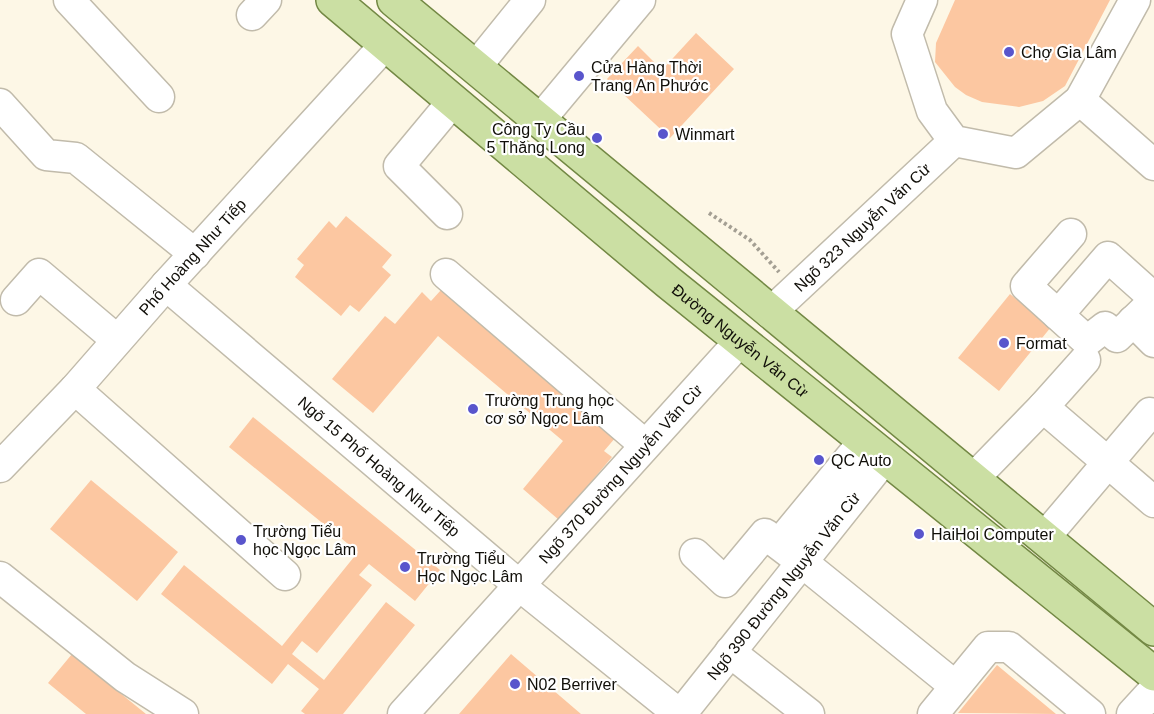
<svg xmlns="http://www.w3.org/2000/svg" width="1154" height="714" font-family="Arial,sans-serif">
  <rect width="100%" height="100%" fill="#fdf7e6"/>
  <path fill="#fcc7a1" d="M955 0H1110L1065 86 1043 101 1019 107 982 102 966 95 955 87 935 62 936 43Z
    M696 33 734 69 670 138 607 79 638 46 662 70Z
    M346 216 392 255 382 267 391 275 359 312 350 305 341 316 295 277 304 265 297 259 329 221 336 228Z
    M441 290 616 437 604 451 612 457 559 520 523 489 563 441 438 336 373 413 332 379 385 316 395 324 422 292 431 301Z
    M1010 294 1051 327 999 391 958 358Z
    M253 417 440 570 415 601 369 564 359 575 372 585 317 653 302 641 292 654 324 680 386 602 415 625 343 714H305L301 711 319 689 288 664 272 684 161 594 184 565 282 646 358 552 229 447Z
    M91 480 178 552 137 601 50 529Z
    M72 654 146 714H86L48 683Z
    M511 654 581 714H459Z
    M997 665 1056 714 958 713Z"/>
  <g fill="none" stroke-linecap="round" stroke-linejoin="round">
    <defs>
      <g id="minor">
        <path d="M69 0 159 97"/>
        <path d="M922 0 907 34 932 111 954 141 1016 153 1080 100 1135 0"/>
        <path d="M252 15 266 0"/>
        <path d="M475 68 530 0"/>
        <path d="M1080 100 1154 165"/>
        <path d="M0 104 46 155 76 158 195 254"/>
        <path d="M539 121 640 0"/>
        <path d="M447 214 399 166 453 101"/>
        <path d="M1071 234 1026 286 1087 341 1105 327 1117 337 1154 301"/>
        <path d="M446 274 645 445"/>
        <path id="s1" d="M166 285 520 586 679 714"/>
        <path d="M16 300 39 274 117 340"/>
        <path id="s2" d="M770 313 954 141"/>
        <path d="M1058 315 1108 257 1154 298"/>
        <path d="M1133 321 1154 342"/>
        <path d="M75 389 285 575"/>
        <path d="M1043 407 1154 502"/>
        <path id="s3" d="M0 467 75 389 166 285 385 45"/>
        <path d="M973 479 1043 407 1085 360"/>
        <path d="M1044 538 1150 413"/>
        <path d="M779 544 864 441"/>
        <path d="M695 554 725 582 765 534 802 562 955 686"/>
        <path d="M0 577 125 677 183 714"/>
        <path d="M730 652 809 714"/>
        <path id="s4" d="M403 714 741 340"/>
        <path id="s5" d="M681 714 885 458"/>
        <path d="M933 714 988 647H1009L1090 714"/>
        <path d="M1132 714 1154 690"/>
      </g>
      <g id="major">
        <path id="s6" d="M333 0 668 282 1154 674"/>
        <path d="M394 0 1154 629"/>
      </g>
    </defs>
    <use href="#minor" stroke="#c1bbab" stroke-width="33"/>
    <use href="#major" stroke="#738844" stroke-width="36"/>
    <path stroke="#a49f93" stroke-width="4" stroke-dasharray="3 3" stroke-linecap="butt" d="M709 213 750 240 779 272"/>
    <use href="#minor" stroke="#fff" stroke-width="30"/>
    <use href="#major" stroke="#cbdfa3" stroke-width="33"/>
  </g>
  <g fill="#5955cc" stroke="#fff" stroke-width="2">
    <circle cx="1009" cy="52" r="6"/>
    <circle cx="579" cy="76" r="6"/>
    <circle cx="663" cy="134" r="6"/>
    <circle cx="597" cy="138" r="6"/>
    <circle cx="1004" cy="343" r="6"/>
    <circle cx="473" cy="409" r="6"/>
    <circle cx="819" cy="460" r="6"/>
    <circle cx="919" cy="534" r="6"/>
    <circle cx="241" cy="540" r="6"/>
    <circle cx="405" cy="567" r="6"/>
    <circle cx="515" cy="684" r="6"/>
  </g>
  <g text-anchor="middle" stroke-width="4.5" stroke-linejoin="round" paint-order="stroke">
    <g font-size="16" fill="#100e08" stroke="#fff" text-anchor="start">
      <text x="1021" y="58">Chợ Gia Lâm</text>
      <text x="591" y="73">Cửa Hàng Thời<tspan x="591" dy="18">Trang An Phước</tspan></text>
      <text x="585" y="135" text-anchor="end">Công Ty Cầu<tspan x="585" dy="18">5 Thăng Long</tspan></text>
      <text x="675" y="140">Winmart</text>
      <text x="1016" y="349">Format</text>
      <text x="485" y="406">Trường Trung học<tspan x="485" dy="18">cơ sở Ngọc Lâm</tspan></text>
      <text x="831" y="466">QC Auto</text>
      <text x="253" y="537">Trường Tiểu<tspan x="253" dy="18">học Ngọc Lâm</tspan></text>
      <text x="931" y="540">HaiHoi Computer</text>
      <text x="417" y="564">Trường Tiểu<tspan x="417" dy="18">Học Ngọc Lâm</tspan></text>
      <text x="527" y="690">N02 Berriver</text>
    </g>
    <g font-size="16" fill="#100e08" stroke="#fff">
      <text dy="6" stroke="none"><textPath href="#s2" startOffset="126">Ngõ 323 Nguyễn Văn Cừ</textPath></text>
      <text dy="6" stroke="none"><textPath href="#s3" startOffset="285">Phố Hoàng Như Tiếp</textPath></text>
      <text dy="6" stroke="none"><textPath href="#s6" startOffset="531">Đường Nguyễn Văn Cừ</textPath></text>
      <text dy="6" stroke="none"><textPath href="#s1" startOffset="280">Ngõ 15 Phố Hoàng Như Tiếp</textPath></text>
      <text dy="6" stroke="none"><textPath href="#s4" startOffset="324">Ngõ 370 Đường Nguyễn Văn Cừ</textPath></text>
      <text dy="6" stroke="none"><textPath href="#s5" startOffset="164">Ngõ 390 Đường Nguyễn Văn Cừ</textPath></text>
    </g>
  </g>
</svg>
